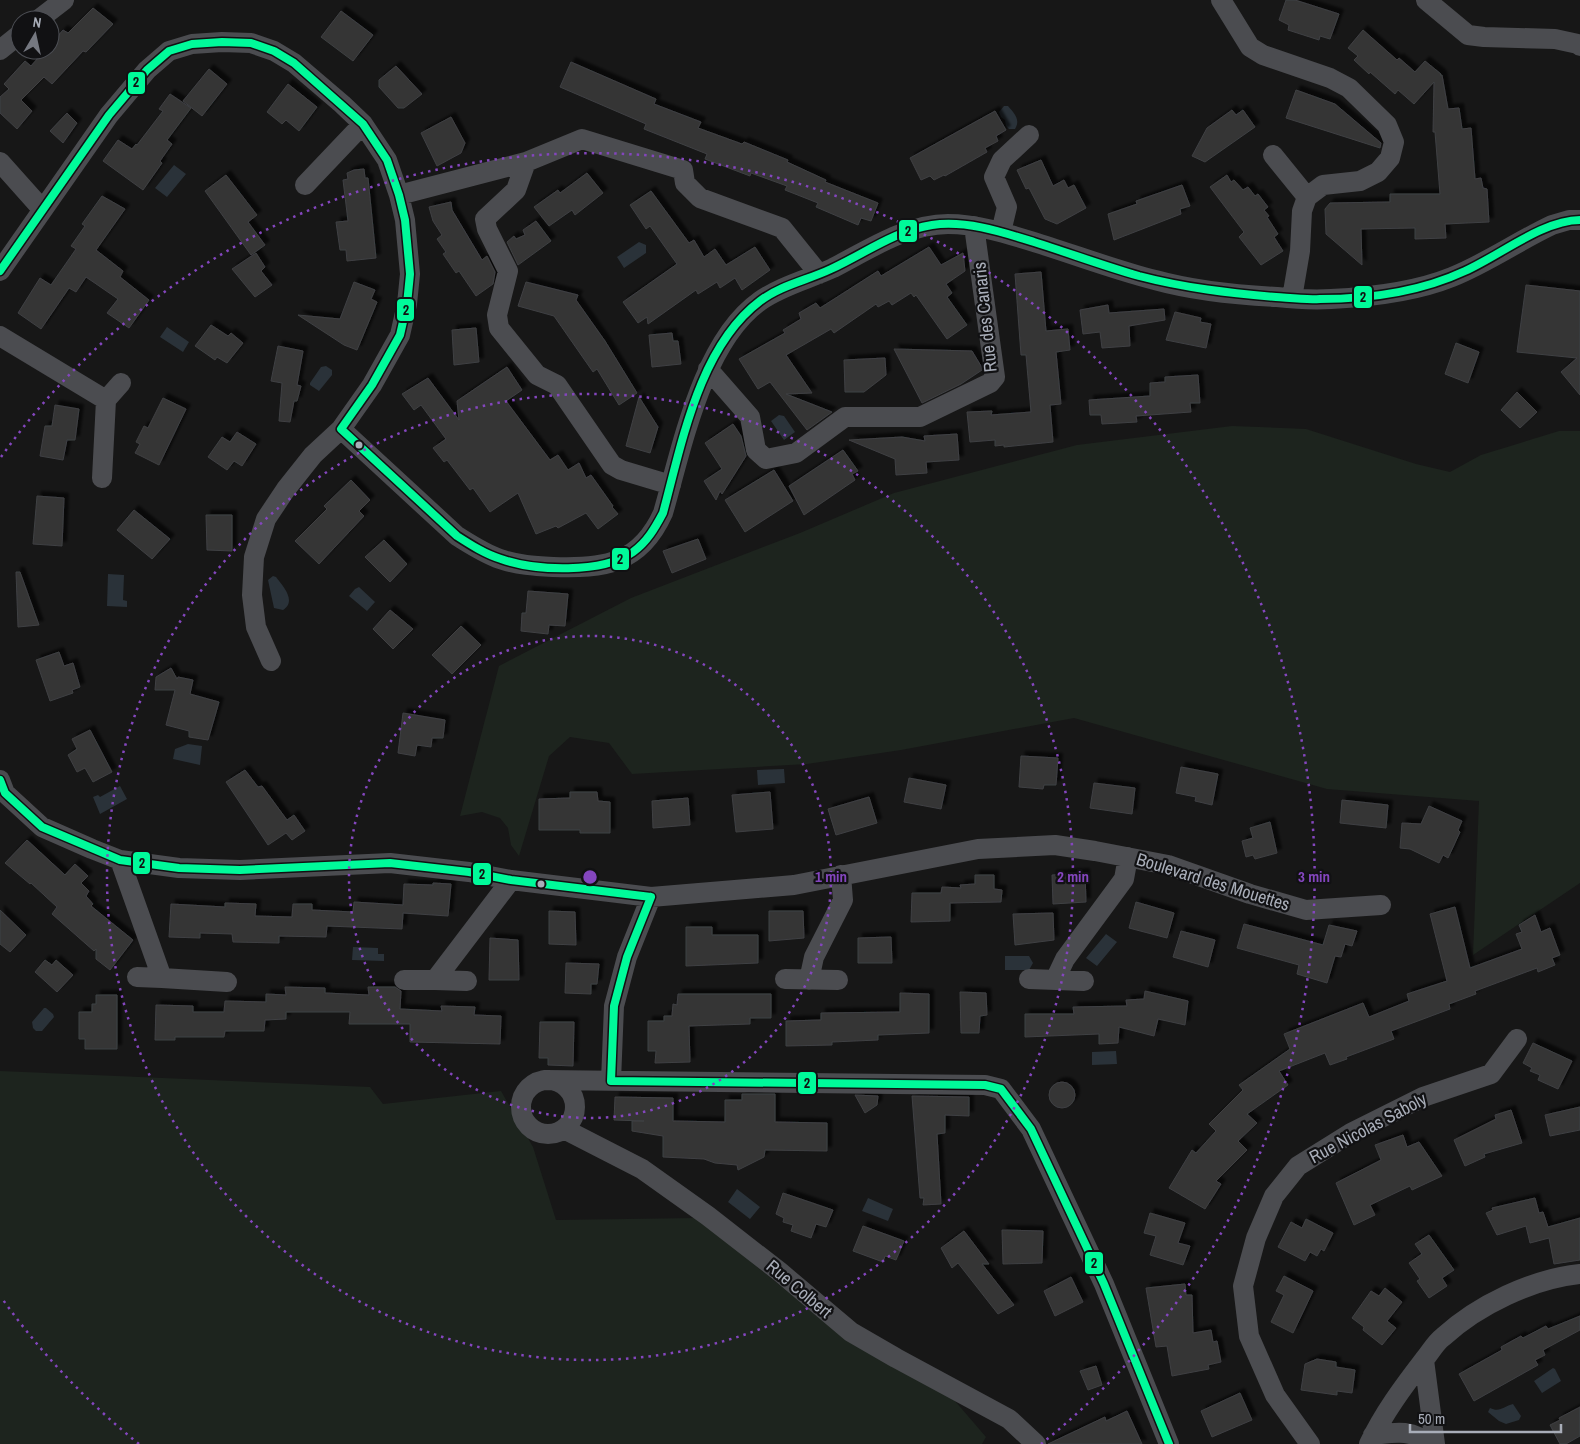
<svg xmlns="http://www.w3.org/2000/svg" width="1580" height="1444" font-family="'Archivo Narrow',sans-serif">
  <defs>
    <filter id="shadow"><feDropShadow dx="4.5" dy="-4.5" stdDeviation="1" flood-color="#0009"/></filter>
  </defs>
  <rect width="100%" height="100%" fill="#171717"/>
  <path fill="#1d241e" d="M1232 426 1306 429 1416 464 1450 472 1481 455 1559 431H1580V883L1473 955 1479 801 1327 789 1074 718 901 750 807 764 632 774 609 743 570 737 549 756 519 856 511 845 508 828 500 818 482 812 460 816 499 666 631 598 800 533 894 493 1077 445Z
    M0 1071 370 1087 383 1104 501 1091 533 1147 556 1220 697 1218 851 1343 949 1394 986 1437 982 1444H0Z"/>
  <path fill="#2a3239" d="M1004 106H1008C1014 113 1021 120 1015 129H1009L1006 126 1005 120 1001 117 999 112Z
    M174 165 186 174 167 197 155 188Z
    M639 242 646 245V253L624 268 617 257Z
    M167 327 189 342 183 352 160 337Z
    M326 366 332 370V375L319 391 310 385V383L321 367Z
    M779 415 784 416 795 432 784 440 771 421Z
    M108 574 124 575 123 600 127 601V607L107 606Z
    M273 576 276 577C283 586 297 601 283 610L274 608 268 580Z
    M359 587 375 602 367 611 349 596 355 589Z
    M188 744 202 746 200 765 173 759 175 749Z
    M784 769 785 783 758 785 757 770Z
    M120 786 127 799 100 814 93 797 98 795 100 797Z
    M1106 934 1117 942 1097 966 1086 958Z
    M353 947 378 948V954H384V961L352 960Z
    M1005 956H1029L1033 963 1029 970H1005Z
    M44 1008H46L53 1014 54 1017 42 1031H36L33 1028 32 1022Z
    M1116 1051 1117 1064 1092 1065V1052Z
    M737 1189 760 1207 750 1219 728 1202Z
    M868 1198 893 1209 888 1221 862 1211Z
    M1553 1368 1555 1369 1561 1381 1542 1393 1534 1381Z
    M1513 1404 1521 1416 1519 1420 1506 1424 1499 1421 1488 1412 1490 1408C1500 1413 1504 1406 1513 1404Z"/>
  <path fill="#353536" stroke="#3f4043" filter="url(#shadow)" d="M1286 0H1295L1339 14 1330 39 1320 36 1319 40 1288 30 1289 25 1279 20Z
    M93 8 113 24 86 52 83 51 52 84 44 77 21 100 32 111 17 129 0 113V97L9 89 4 84 25 61 31 66 45 50H50V45L63 30 68 33Z
    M341 11 373 35 353 61 321 37Z
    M1363 30 1397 60 1399 58 1415 72 1425 61 1441 74 1440 75H1442L1448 109 1459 108 1462 129 1471 128 1475 179 1481 178 1483 188 1487 189 1489 222 1445 224 1446 238 1415 239V228L1361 229 1362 265 1326 234 1325 209 1330 203 1390 202V194H1440L1435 132H1433L1434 82 1414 104 1398 90 1395 94 1370 72 1369 74 1354 60 1358 56 1348 48Z
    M571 62 656 99 654 104 701 122 698 128 742 144 744 142 788 160 787 162 826 180 825 182 878 203 871 221 861 218 858 225 816 207 818 203 785 190 787 186 751 173 750 176 705 159 707 154 644 129 646 124 560 87Z
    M396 66 422 94 404 108H398L379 87V80Z
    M209 69 227 84 202 116 183 101Z
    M288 84 317 107 299 131 286 120 282 124 267 112Z
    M1296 90 1335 104 1381 143 1380 148 1286 118Z
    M170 94 191 108 167 140 172 144 160 161 162 163 143 190 103 161 118 140 132 149 136 144 137 145 163 111 159 109Z
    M1232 110 1236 115 1243 110 1255 127 1205 162 1192 156 1207 128Z
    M995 111 1006 130 996 136 998 141 985 148 987 152 945 176 944 175 934 180 930 176 921 180 910 158Z
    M67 113 77 123 63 143 50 131Z
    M451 117 465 143 461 153 437 166 421 133Z
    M1041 160 1053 186 1064 180 1068 188 1074 185 1086 208 1057 224 1045 219 1029 188 1026 189 1017 170Z
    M364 169 365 178H368L376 258 347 261 346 250H340L336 222 348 221 343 180 348 179 347 173 354 170Z
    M587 173 603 193 575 215 572 210 549 226 534 207 558 190 560 193Z
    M226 175 257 215 248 222 265 245 251 255 205 191Z
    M1227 175 1231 182 1234 180 1243 190 1248 187 1255 196 1258 194 1268 207 1264 210 1269 216 1267 217 1278 234 1274 237 1283 251 1261 265 1239 237 1244 232 1210 187Z
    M1182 185 1190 206 1180 209 1181 214 1114 240 1108 214 1137 204 1136 201Z
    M651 191 689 243 694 240 704 257 715 249 726 265 755 247 770 270 742 290 735 278 720 288 717 282 698 294 696 290 648 324 647 317 638 323 623 302 677 264 650 226 646 229 630 205Z
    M102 196 125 209 96 250 123 271 120 277 149 300 129 328 107 313 118 299 86 277 76 292 69 288 41 329 18 313 40 278 51 285 76 249 71 246 85 226 82 224Z
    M451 202 452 210 482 260 487 256 495 272 493 284 476 296 459 271 456 273 443 254 446 252 437 239 442 235 433 221 429 207Z
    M536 221 551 241 518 265 507 242 514 236 516 239 525 235 523 230Z
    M929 247 941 265 963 253 965 271 946 284 952 293 947 297 967 325 947 339 916 295 914 297 911 293 892 305 889 301 878 307 876 304 834 333 831 329 786 355 812 393 786 394 832 412 807 430 770 382 758 389 739 359 785 333 783 330 801 319 799 313 816 303 820 308 878 271 881 276Z
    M256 253 265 267 261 271 272 285 255 297 232 269Z
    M1041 272 1046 331 1068 329 1070 350 1056 352 1061 404 1050 405 1053 442 1004 447V445L995 446V440L970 442 967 412 992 411 991 415 1031 412 1026 355H1021L1015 274Z
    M354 282 375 290 371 299 377 302 357 350 344 345 298 315 340 319Z
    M526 282 578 295 576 300 605 341 637 393 619 405 597 369 593 372 554 316 518 306Z
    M1526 285 1580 291V395L1561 372 1577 358 1517 352Z
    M1108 305 1109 313 1164 309 1165 320 1129 326 1130 346 1102 348 1100 332 1083 334 1080 310Z
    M1175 312 1201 318 1200 322 1211 324 1206 348 1166 340Z
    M211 325 228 336 231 333 243 343 227 363 217 357 215 360 195 346Z
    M476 328 479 362 454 365 452 330Z
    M672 333 673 341H678L681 364 652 367 649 335Z
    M1456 343 1479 352 1468 383 1445 374Z
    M278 346 303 351 297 385 301 386 297 401H294L290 422 279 421 282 383 271 381Z
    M894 349 972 351 981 366 982 370 961 384 922 403Z
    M885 358 886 375 864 392H845L844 360Z
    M507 367 522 390 506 401 550 460 558 455 568 470 579 463 586 478 591 475 613 506 612 507 618 514 598 529 586 513 558 528 556 526 536 534 518 493 490 512 473 488 470 490 447 460 444 462 433 448 446 439 421 405 414 410 402 394 428 378 459 420 457 401Z
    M1198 375 1200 403H1190L1191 412 1136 416 1137 422 1102 424 1101 415H1090L1089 400 1150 396V383L1165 382V377Z
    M1517 392 1537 412 1520 428 1501 410Z
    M639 397 658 427 650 453 626 446Z
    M163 398 186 409 159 465 135 453 140 444 136 442 144 426 148 428Z
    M55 405 79 409 75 440H67L63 460 40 456 45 426H52Z
    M733 424 741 436 746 456 722 494 720 491 716 500 704 481 722 469 705 443Z
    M237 432 256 444 242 466 234 461 227 470 208 457 222 437 230 442Z
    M957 434 959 460 926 462 927 473 896 475 895 459 849 440 902 437 925 441 924 436Z
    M843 450 858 471 852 474 855 480 804 515 789 486Z
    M774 470 793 501 745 532 725 500Z
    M351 480 370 500 359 511 364 516 319 564 295 541 327 509 324 506Z
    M37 496 64 498 62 546 33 544Z
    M134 510 170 539 152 559 117 530Z
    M206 515H232V551L207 550Z
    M698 539 706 559 672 573 663 551Z
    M384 540 407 564 390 582 365 557Z
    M16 572H20L39 625 18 627Z
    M528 591 568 594 565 626 549 625 548 634 521 631 522 613H526Z
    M390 610 413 629 393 649 373 629Z
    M461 626 481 645 452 674 432 655Z
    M59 652 64 666 73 663 80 687 72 690 73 693 50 701 36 660Z
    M171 668 177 679 178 677 193 680 190 694 219 702 208 740 189 737V731L166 725 175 690H155L156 677Z
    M403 713 445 720 443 738H432L431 747 417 745 415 756 398 753Z
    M90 730 112 772 93 782 85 768 77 772 68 755 77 749 72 739Z
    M1021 756 1058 758 1056 785H1044L1043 789 1019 787Z
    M1181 767 1218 774 1212 805 1195 801 1196 797 1176 793Z
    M245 770 258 787 262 786 287 820 294 815 305 831 292 840 286 833 268 845 226 782Z
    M909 778 946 785 941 809 904 802Z
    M1094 783 1135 788 1132 814 1090 808Z
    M570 792H597L598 801 610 802V833H580V830H539V799L570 798Z
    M770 792 773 829 736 832 732 795Z
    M869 797 877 823 836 835 828 809Z
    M688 798 690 825 653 828 652 801Z
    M1342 800 1388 805 1386 828 1340 823Z
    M1429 806 1462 821 1458 830 1460 832 1448 858 1443 855 1439 863 1410 849 1400 848 1402 823 1421 824Z
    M1270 822 1277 853 1255 859 1253 855 1246 857 1242 841 1253 838 1250 828Z
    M27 840 65 875 75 864 88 876 81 883 89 891 86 896 93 904 91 906 133 940 110 970 96 959V949L94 951 52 914 57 907 31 883 30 884 5 863Z
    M1085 873 1086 902 1053 904 1052 875Z
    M975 875H994V889L1002 890 1001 902 950 903V921L911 922 912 893H941L942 887 961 888 960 885 975 884Z
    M433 883 451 884 448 916 403 913 402 929 327 926 326 937 279 936V943L233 942 232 934 200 933V938L169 937 171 904 225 907V903L256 904 255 916 292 917 293 904H312V910L353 912 354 902 403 905 404 884 433 885Z
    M1136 902 1174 913 1167 938 1129 928Z
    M1455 907 1470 968 1522 949 1516 934 1522 932 1519 925 1535 915 1541 932 1550 928 1560 955 1552 958 1555 965 1538 972 1537 968 1475 991 1476 994 1449 1004 1450 1009 1391 1031 1394 1039 1346 1057 1347 1059 1330 1065 1325 1053 1279 1071 1288 1085 1247 1114 1257 1123 1238 1141 1247 1150 1216 1181 1221 1184 1205 1209 1169 1188 1192 1150 1196 1153 1216 1131 1209 1124 1243 1090 1239 1085 1290 1049 1284 1034 1363 1003 1369 1017 1409 1001 1407 994 1447 981 1430 914Z
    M0 910 26 935 10 952 0 944Z
    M549 911 575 912 576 945 549 944Z
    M769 911H803L804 938 769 941Z
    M1053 913 1054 940 1015 945 1013 914Z
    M1244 924 1323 945 1329 925 1357 931 1352 946 1345 944 1341 957 1335 956 1327 983 1297 974 1299 965 1237 948Z
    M686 927H712V935H758V963L686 966Z
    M1181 931 1215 940 1208 967 1173 957Z
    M891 937 892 963H858V938Z
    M490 938 518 940 519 980H489Z
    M45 960 52 965 56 960 73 975 57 992 35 972Z
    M566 963 599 964 597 984H591V994L565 993Z
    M285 987 325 988V993L369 995 368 987H395L401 991 400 1009 442 1011 441 1006 475 1007 474 1015 501 1016 500 1044 410 1042V1024H349L350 1012H286V1019L265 1020 264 1031H225L224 1037H175V1040H155L156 1005 193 1006V1012H224L225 1001 266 1002V994L286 995Z
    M1145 991 1188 1001 1185 1025 1158 1019 1154 1036 1119 1027 1118 1043 1099 1044V1034L1025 1037V1014H1074L1073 1007 1127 1006 1126 1000 1144 999Z
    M960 992 986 993 987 1015 980 1016 979 1033H961Z
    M900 993 929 994V1033L878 1035V1040L832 1042V1045L786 1046V1021L821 1020V1013L900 1012Z
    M678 994H771V1018H750V1024L689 1026 690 1062 655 1063 656 1051H648V1021H664V1016H672L673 1004 677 1005Z
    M96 995H117V1049H85V1039H79V1012H92V1004H96Z
    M540 1022H574L573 1066 548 1065V1058H539Z
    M1533 1043 1572 1061 1558 1089 1538 1080 1540 1075 1530 1071 1532 1068 1523 1063Z
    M1049 1095a13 13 0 1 1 26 0a13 13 0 1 1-26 0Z
    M742 1094H775V1122L827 1123V1151L765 1150 764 1157 738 1170 737 1165 715 1163 704 1159 663 1157V1136L632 1131V1121H644L614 1120 615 1097 673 1098V1121L725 1122V1100H742Z
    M855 1095 878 1096 877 1105 865 1113Z
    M912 1096 969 1097V1116L945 1115V1133L937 1134 941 1204 923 1205 924 1198H920Z
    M1580 1107V1130L1550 1136 1545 1115Z
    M1511 1110 1522 1143 1484 1154 1485 1157 1465 1166 1454 1140 1496 1119 1495 1115Z
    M1403 1135 1407 1147 1419 1142 1442 1176 1412 1190 1410 1186 1370 1205 1375 1215 1354 1225 1336 1183 1381 1160 1375 1145Z
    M783 1193 833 1210 826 1227 816 1224 811 1238 791 1231 793 1225 783 1222 784 1218 776 1214Z
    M1535 1198 1539 1213 1543 1212 1548 1227 1580 1218V1260L1554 1264 1549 1238 1530 1243 1526 1226 1497 1235 1486 1213 1493 1210 1492 1208Z
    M1150 1213 1185 1223 1178 1243 1190 1246 1183 1265 1150 1255 1156 1236 1144 1233Z
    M1306 1219 1333 1233 1324 1251 1321 1249 1317 1256 1310 1252 1305 1261 1278 1247 1291 1222 1302 1228Z
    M863 1226 904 1241 896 1260 885 1256 883 1262 853 1251Z
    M1002 1230 1043 1231 1042 1263 1003 1264Z
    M964 1231 989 1264H982L1014 1305 998 1314 958 1263 952 1268 941 1248Z
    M1429 1235 1454 1270 1442 1278 1447 1286 1429 1298 1417 1281 1420 1279 1409 1263 1422 1254 1415 1244Z
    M1284 1276 1313 1291 1293 1333 1271 1322 1284 1295 1276 1291Z
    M1071 1277 1083 1302 1055 1316 1044 1291Z
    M1185 1284 1186 1295H1192L1193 1333 1211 1330 1213 1342 1217 1341 1221 1362 1208 1365 1209 1369 1172 1376 1167 1346 1156 1347 1146 1288Z
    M1385 1288 1402 1302 1387 1321 1396 1328 1382 1345 1363 1330 1364 1327 1352 1318 1371 1291 1379 1296Z
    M1580 1316V1330L1543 1350 1545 1355 1535 1360 1538 1365 1474 1401 1459 1374 1502 1350 1501 1347 1521 1336 1523 1338 1546 1326 1548 1329Z
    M1317 1359 1336 1362V1367L1355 1370 1352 1393 1337 1391V1395L1301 1390 1305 1364Z
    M1096 1366 1102 1385 1088 1390 1080 1371Z
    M1240 1393 1252 1420 1212 1437 1201 1411Z
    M1580 1407V1436L1566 1444H1560L1550 1425 1560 1420 1559 1418Z
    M1127 1411 1142 1444H1048L1105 1417 1106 1421Z"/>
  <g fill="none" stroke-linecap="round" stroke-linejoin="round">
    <path stroke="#4b4c50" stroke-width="20" d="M1221 0 1250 47 1263 55 1330 78 1349 88 1387 125 1394 142 1390 158 1378 172 1360 181 1323 185 1307 197 1302 211 1300 251 1292 298
      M1426 0 1468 35 1484 37 1555 39 1578 44 1580 46
      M38 20 64 0
      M0 50 20 34
      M1273 155 1307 197
      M0 162 42 209
      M526 162 516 190 485 219 487 229 508 271 497 315 499 328 537 375 557 385 612 465 621 470 671 485
      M305 185 363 124
      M399 195 526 162 582 139 683 170 685 183 700 198 782 228 819 274
      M1001 232 1007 207 994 177 1002 160 1029 135
      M0 271 109 115 147 70 169 51 192 44 222 42 251 43 274 51 294 63 342 104 363 124 387 160 399 195 405 220 410 274 407 304 400 335 372 385 341 429 457 536C470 544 485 554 500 559 517 565 535 566 553 567 604 569 640 564 663 513 682 448 702 342 760 301 781 286 809 279 833 268 868 250 907 224 948 224 978 224 1008 234 1037 243 1076 255 1115 270 1155 280 1195 291 1236 295 1277 297 1295 299 1313 300 1331 299 1371 297 1415 292 1452 277 1487 263 1518 241 1552 225L1569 220H1580
      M0 336 106 400 102 478
      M708 369 750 417 756 450 766 459 796 453 845 417H920L990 383 995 377 974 226
      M106 400 121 383
      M271 661 256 627 252 595 254 557 266 519 286 489 313 455 341 429
      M0 780 5 793 42 827 92 849 120 860 179 868 240 870 390 863 469 872 511 880 651 897 794 885 978 849 1055 845 1095 851 1168 865 1250 894 1306 910 1381 905
      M120 860 162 978 227 982
      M137 977 162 978
      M785 979 838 980
      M1029 979 1084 981
      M404 980H435L511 880
      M435 980 467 981
      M809 980 814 957 843 900 841 875
      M1055 980 1065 959 1124 879 1128 857
      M521 1107a27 27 0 1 1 54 0a27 27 0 1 1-54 0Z
      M544 1080 985 1085 1001 1089 1031 1129 1104 1284 1169 1444
      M611 1081 614 1006 627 957 651 897
      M564 1129 642 1169 708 1216 780 1272 851 1332 896 1358 1009 1419 1036 1444
      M1424 1360 1435 1444
      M1373 1435C1391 1433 1414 1428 1426 1444
      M1310 1444 1275 1395 1249 1336 1243 1286 1256 1238 1274 1196 1298 1166 1351 1133 1423 1097 1491 1074 1517 1039
      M1369 1444C1383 1414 1403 1387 1423 1361 1430 1353 1435 1343 1443 1337 1478 1305 1532 1279 1580 1274"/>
    <defs>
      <path id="bus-1" d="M0 271 109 115 147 70 169 51 192 44 222 42 251 43 274 51 294 63 363 124 387 160 399 195 405 220 410 274 407 304 400 335 372 385 341 429 457 536C471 545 485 554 501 559 535 571 602 574 633 552 647 542 655 528 663 513 682 443 699 347 760 301 781 285 808 280 831 269 864 254 894 231 932 225 966 220 1002 232 1034 242 1069 253 1104 266 1139 276 1185 288 1229 293 1276 297 1290 298 1305 300 1320 299 1369 299 1420 292 1465 271 1499 256 1543 220 1580 220
        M0 780 5 793 42 827 120 860 179 868 240 870 390 863 469 872 511 880 651 897
        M611 1081 985 1085 1001 1089 1031 1129 1104 1284 1169 1444
        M611 1081 614 1006 627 957 651 897"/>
    </defs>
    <use href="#bus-1" stroke="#111113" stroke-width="11"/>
    <use href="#bus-1" stroke="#00fa9a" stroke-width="8"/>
  </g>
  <g fill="none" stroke="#8446be" stroke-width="2.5" stroke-dasharray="2.5 5">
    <circle cx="590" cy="877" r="241"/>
    <circle cx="590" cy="877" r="483"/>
    <path d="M139 1444A724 724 0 0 1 1 1297M1 457A724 724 0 1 1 1041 1444"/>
  </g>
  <g fill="#a8adb8" stroke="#111113" stroke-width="2">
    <circle cx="359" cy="445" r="4.5"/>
    <circle cx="541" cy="884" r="4.5"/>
  </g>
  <g text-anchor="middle" stroke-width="4.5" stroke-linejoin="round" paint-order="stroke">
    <g font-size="18" fill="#a8adb8" stroke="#111113">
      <text transform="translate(985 317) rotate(-96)" y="6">Rue des Canaris</text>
      <text transform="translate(1213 882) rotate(17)" y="6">Boulevard des Mouettes</text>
      <text transform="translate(1368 1128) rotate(-28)" y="6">Rue Nicolas Saboly</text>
      <text transform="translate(799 1289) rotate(40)" y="6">Rue Colbert</text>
    </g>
  </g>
  <circle cx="590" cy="877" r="8" fill="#8446be" stroke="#111113" stroke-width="2.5"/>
  <g font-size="15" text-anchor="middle" font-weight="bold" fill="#8446be" stroke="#111113" stroke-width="4.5" stroke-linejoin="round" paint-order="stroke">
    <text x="831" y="882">1 min</text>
    <text x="1073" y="882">2 min</text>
    <text x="1314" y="882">3 min</text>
  </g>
  <g stroke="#111113" stroke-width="2">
    <rect x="127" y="71" width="19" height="24" rx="5" fill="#00fa9a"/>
    <rect x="898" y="219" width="20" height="24" rx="5" fill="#00fa9a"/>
    <rect x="1353" y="285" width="20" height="24" rx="5" fill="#00fa9a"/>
    <rect x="396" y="298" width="19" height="24" rx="5" fill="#00fa9a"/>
    <rect x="611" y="547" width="19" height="24" rx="5" fill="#00fa9a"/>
    <rect x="132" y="851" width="19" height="24" rx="5" fill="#00fa9a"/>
    <rect x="472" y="862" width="20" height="24" rx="5" fill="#00fa9a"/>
    <rect x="797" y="1071" width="20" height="24" rx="5" fill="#00fa9a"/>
    <rect x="1084" y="1251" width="20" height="24" rx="5" fill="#00fa9a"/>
  </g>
  <g font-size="14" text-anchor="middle" font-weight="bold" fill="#111">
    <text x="136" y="87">2</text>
    <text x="908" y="236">2</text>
    <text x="1363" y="302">2</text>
    <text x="406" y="315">2</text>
    <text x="620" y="564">2</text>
    <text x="142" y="868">2</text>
    <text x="482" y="879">2</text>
    <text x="807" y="1088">2</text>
    <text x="1094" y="1268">2</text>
  </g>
  <g transform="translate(35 35) rotate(9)"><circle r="24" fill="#111113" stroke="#4d4f55"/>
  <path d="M0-4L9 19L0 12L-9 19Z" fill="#757880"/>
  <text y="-8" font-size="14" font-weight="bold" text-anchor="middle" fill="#a8adb8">N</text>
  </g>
  <path d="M1410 1424v8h151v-8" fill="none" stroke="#a8adb8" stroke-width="2.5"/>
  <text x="1418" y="1424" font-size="15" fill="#a8adb8" stroke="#111113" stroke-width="4" paint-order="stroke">50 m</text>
</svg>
